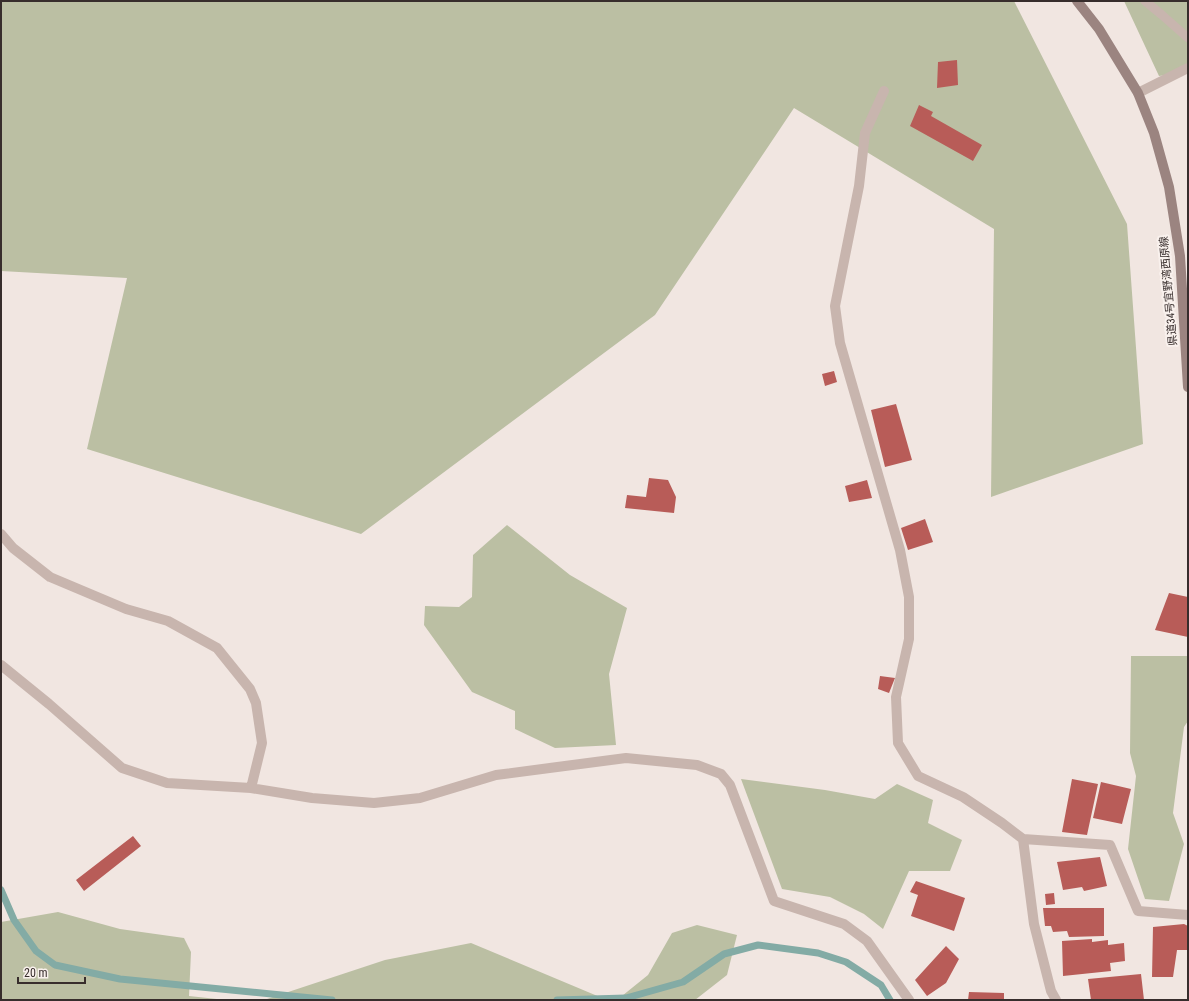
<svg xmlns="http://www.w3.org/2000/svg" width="1189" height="1001" font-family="'Roboto Condensed','Noto Sans JP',sans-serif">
  <rect width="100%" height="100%" fill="#f1e6e1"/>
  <path fill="#bbbfa3" d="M1 1H1014L1127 224 1143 444 991 497 994 229 794 108 655 315 361 534 87 449 127 278 1 271Z
    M1124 1H1188V72L1159 76Z
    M507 525 570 575 627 608 609 674 616 745 555 748 515 729V711L472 692 424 625 425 606 459 607 472 597 473 555Z
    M1131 656H1188V721L1184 727 1173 813 1184 844 1169 901 1145 899 1128 849 1136 776 1130 753Z
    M741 779 825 790 875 799 897 784 933 800 928 823 962 840 950 871H909L883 929 864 914 830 897 782 889Z
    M58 912 120 929 184 938 191 952 189 996 226 1000H1V922Z
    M697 925 737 935 727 975 695 1000H617L648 975 672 933Z
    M471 943 607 1000H264L385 960Z"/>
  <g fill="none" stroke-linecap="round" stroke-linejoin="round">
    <path stroke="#83aba5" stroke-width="7" d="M1 890 14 920 36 951 55 965 120 979 332 1000
      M557 1000 626 998 683 982 724 954 758 945 818 953 846 962 881 985 890 1000"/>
  </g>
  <path fill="#b85c58" d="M957 60 958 85 937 88 938 62Z
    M919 105 933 112 931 116 982 145 973 161 910 126Z
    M834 371 837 382 825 386 822 374Z
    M896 404 912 460 885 467 871 410Z
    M649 478 668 480 676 497 674 513 625 508 627 495 646 497Z
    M867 480 872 498 849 502 845 486Z
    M925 519 933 542 908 550 901 528Z
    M1169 593 1188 597V637L1155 630Z
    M880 676 895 678 889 693 878 689Z
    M1072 779 1098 784 1087 835 1062 832Z
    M1101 782 1131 789 1122 824 1093 818Z
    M133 836 141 846 84 891 76 880Z
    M1100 857 1107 886 1084 891 1082 887 1063 890 1057 862Z
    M916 881 965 898 954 931 911 916 918 895 910 892Z
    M1054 893 1055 904 1046 905 1045 894Z
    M1043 908H1104V936L1069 937 1067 931 1053 932 1051 926H1045Z
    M1184 924 1188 926V950H1177L1173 977H1152L1153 927Z
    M1092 939V942L1108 940V945L1124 943 1125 961 1110 963 1111 971 1063 976 1062 941Z
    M946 946 959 959 946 983 927 996 915 980Z
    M1141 974 1144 1000H1091L1088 979Z
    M969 992 1004 993V1000H968Z"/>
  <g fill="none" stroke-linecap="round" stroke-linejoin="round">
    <path stroke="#c8b5ae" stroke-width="9" d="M1145 1 1162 15 1188 38"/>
    <path stroke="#c8b5ae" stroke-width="10" d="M884 91 865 133 859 186 835 306 840 343 900 550 909 597V639L896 697 898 743 918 776 963 797 1002 823 1023 839
      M1138 93 1188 68
      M1 534 13 548 50 577 126 609 168 621 217 648 250 689 256 703 262 743 251 788
      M1 665 49 704 122 768 167 783 251 788 312 798 374 803 420 798 496 775 626 758 697 765 721 774 730 785 774 901 844 924 867 941 909 1000
      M1056 1000 1051 991 1034 924 1023 839 1110 845 1138 911 1188 915"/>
    <path stroke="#9b8480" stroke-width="10" d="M1077 1 1099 29 1138 93 1154 133 1169 187 1180 256 1188 387"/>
  </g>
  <g text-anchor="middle" stroke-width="4" stroke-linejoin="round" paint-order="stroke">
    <g font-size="11" fill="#372d2c" stroke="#f9f1ed">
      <text transform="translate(1168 291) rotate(-95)" y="4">県道34号宜野湾西原線</text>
    </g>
  </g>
  <rect width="1189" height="1001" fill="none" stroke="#372d2c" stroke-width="4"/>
  <path d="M18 977v6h67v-6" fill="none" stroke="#372d2c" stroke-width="2"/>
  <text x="24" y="977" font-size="12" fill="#372d2c" stroke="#f9f1ed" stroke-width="3" paint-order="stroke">20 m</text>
</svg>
